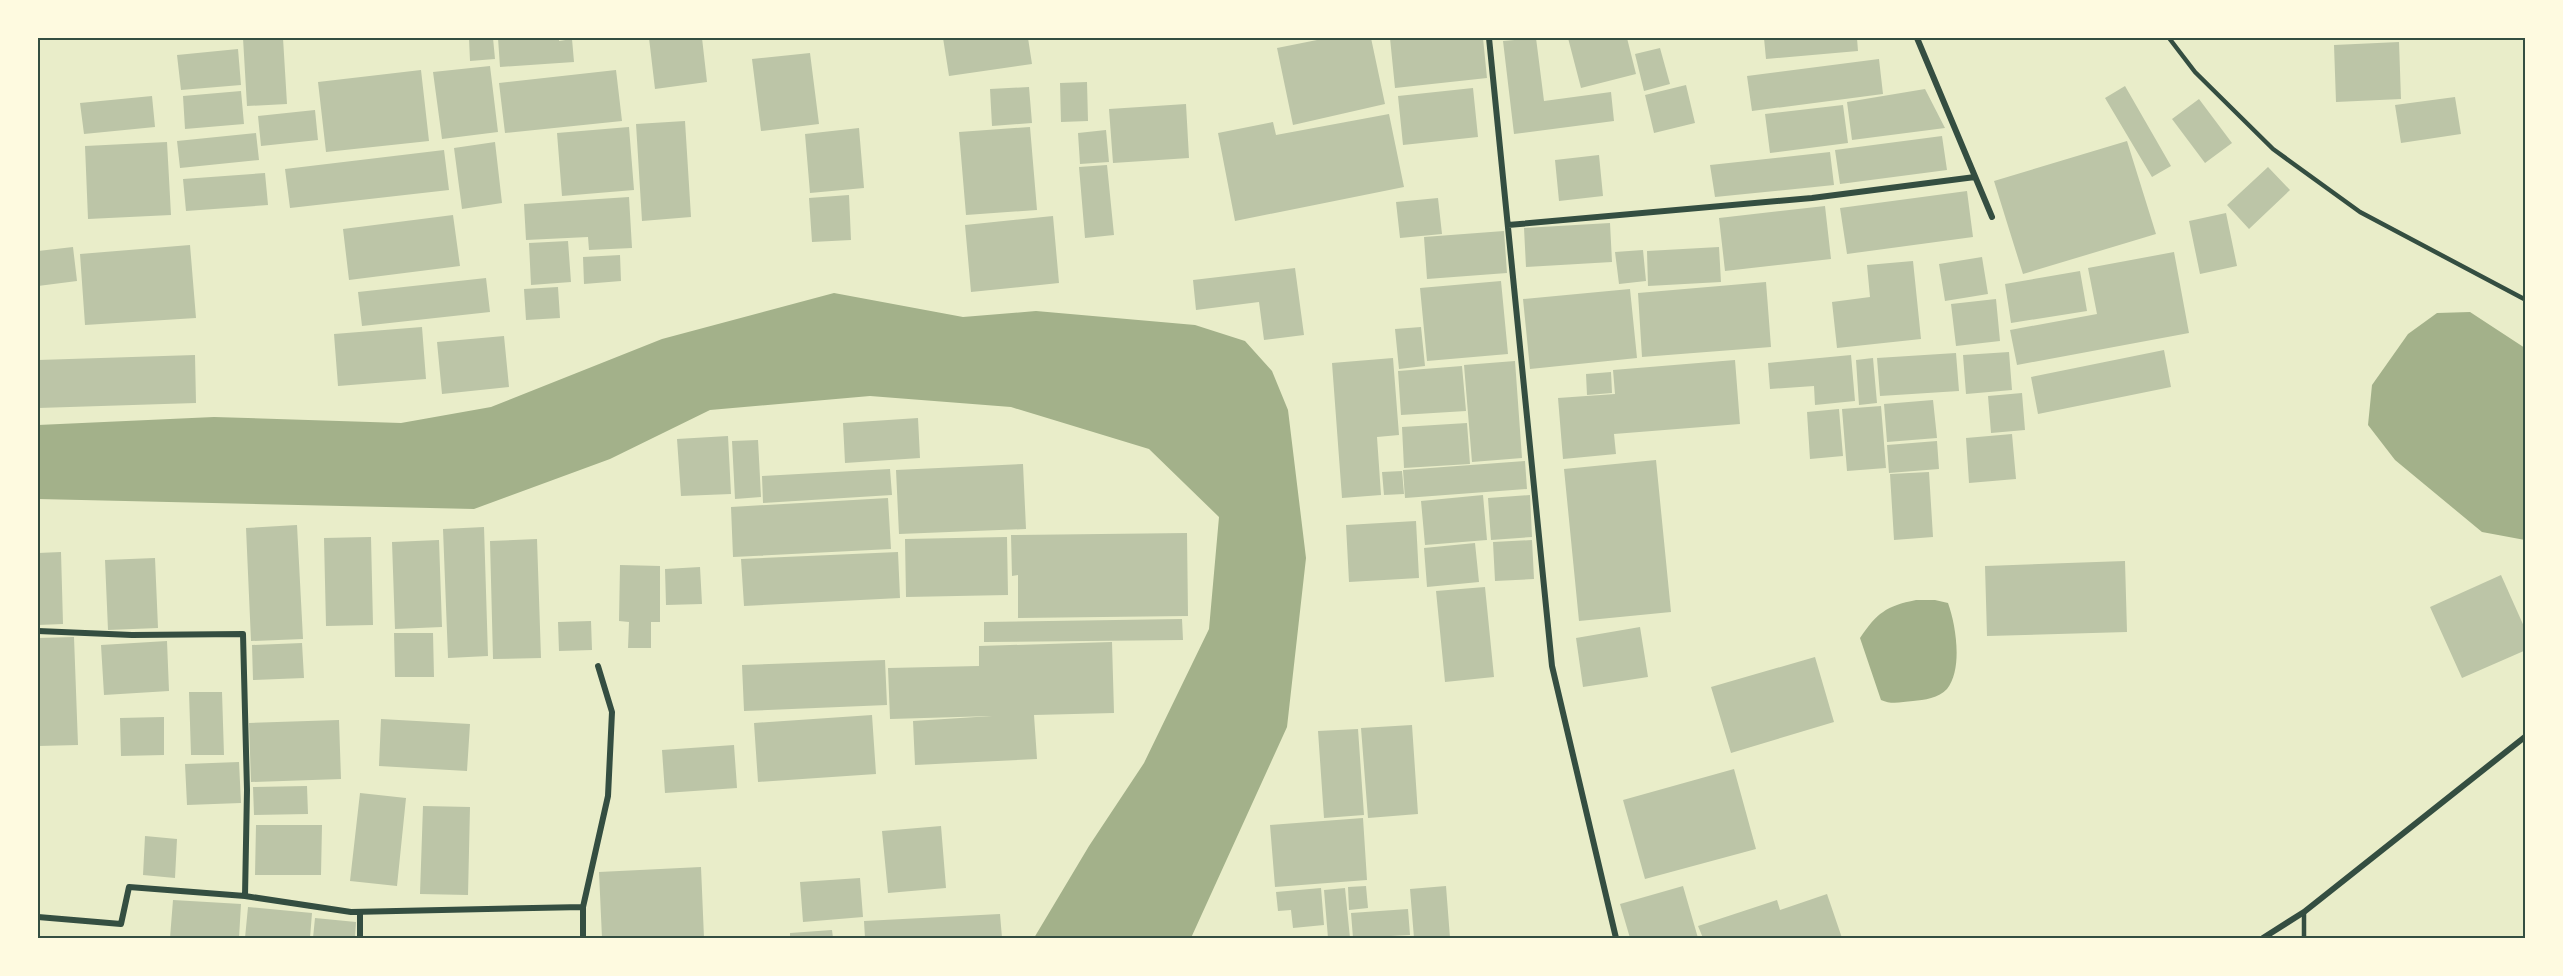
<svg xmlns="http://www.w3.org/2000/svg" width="2563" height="976" font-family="Ubuntu,sans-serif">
  <rect width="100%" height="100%" fill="#e9edc9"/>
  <path fill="#a3b18a" d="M834 293 963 317 1036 311 1195 325 1245 341 1272 371 1288 410 1306 558 1287 727 1191 938H1034L1089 846 1144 763 1209 629 1219 517 1149 449 1011 407 870 396 710 410 610 459 474 509 38 499V425L214 417 401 423 491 407 662 339Z
    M2470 312 2525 348V540L2482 532 2395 460 2368 425 2372 385 2408 334 2437 313Z
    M1916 600H1935L1948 603C1956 625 1963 669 1947 689 1939 698 1924 700 1913 701 1901 702 1892 705 1881 700L1860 638C1877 613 1886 606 1916 600Z"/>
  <path fill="#bcc5a7" d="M243 38H283L287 104 247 106Z
    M469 38H493L495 59 470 61Z
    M498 38H559V41L572 39 574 62 500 67Z
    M649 38H702L707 82 655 89Z
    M943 38H1028L1032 64 949 76Z
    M1327 38H1371L1385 104 1293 125 1277 48Z
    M1390 38H1483L1487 78 1395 88Z
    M1536 38 1544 101 1611 92 1614 121 1514 134 1503 41Z
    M1568 38H1627L1636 74 1581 88Z
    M1764 38H1857L1858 51 1766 59Z
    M2399 42 2401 99 2336 102 2334 45Z
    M1660 48 1670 84 1644 91 1635 54Z
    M238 49 241 85 181 90 177 55Z
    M810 53 819 124 761 131 752 59Z
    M1879 59 1883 94 1752 111 1747 76Z
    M490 66 498 132 442 139 433 72Z
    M421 70 429 141 326 152 318 82Z
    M616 70 622 121 505 133 499 83Z
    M1087 82 1088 121 1061 122 1060 83Z
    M1686 85 1695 123 1654 133 1645 95Z
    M2125 86 2171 166 2152 177 2105 98Z
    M1029 87 1032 123 992 126 990 89Z
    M1473 88 1478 137 1403 145 1398 96Z
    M1925 89 1945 128 1852 140 1847 102Z
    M241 91 244 124 185 129 183 96Z
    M152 96 155 127 84 134 80 103Z
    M2455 97 2461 134 2401 143 2395 105Z
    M2199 99 2232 143 2205 163 2172 119Z
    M1186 104 1189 158 1113 163 1109 109Z
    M1843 105 1848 143 1770 153 1765 114Z
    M315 110 318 140 261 146 258 116Z
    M1389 114 1404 187 1235 221 1218 133 1273 122 1276 135Z
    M685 121 691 217 642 221 636 124Z
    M629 127 634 190 562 196 557 133Z
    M1030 127 1037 210 966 215 959 132Z
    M859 128 864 188 810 193 805 134Z
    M1106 130 1109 162 1080 164 1078 133Z
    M256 133 259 160 180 168 177 141Z
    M1942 136 1947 170 1840 184 1835 150Z
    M2127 141 2156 234 2023 274 1994 181Z
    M167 142 171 215 88 219 85 146Z
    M495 142 502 203 462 209 454 148Z
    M444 150 449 190 290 208 285 169Z
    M1830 152 1834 185 1715 197 1710 165Z
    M1599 155 1603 196 1559 201 1555 160Z
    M1107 165 1114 235 1085 238 1079 167Z
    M2268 167 2290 190 2249 229 2227 205Z
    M265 173 268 205 186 211 183 179Z
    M1967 191 1973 237 1847 254 1840 208Z
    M849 195 851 240 812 242 809 198Z
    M629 197 632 248 589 250 588 237 526 240 524 204Z
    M1438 198 1442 234 1400 238 1396 202Z
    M1825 206 1831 259 1725 271 1719 218Z
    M2226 213 2237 266 2200 274 2189 221Z
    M453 215 460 266 349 280 343 229Z
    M1053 216 1059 283 971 292 965 225Z
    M1610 223 1612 262 1526 267 1524 228Z
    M1504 231 1507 273 1427 279 1424 237Z
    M568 241 571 282 531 285 529 243Z
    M190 245 196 318 85 325 80 254Z
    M73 247 77 281 38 286V251Z
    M1719 247 1721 282 1648 286 1647 251Z
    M1643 250 1646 281 1619 284 1615 252Z
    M2174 252 2189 333 2017 365 2010 330 2097 314 2088 268Z
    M620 255 621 281 584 284 583 257Z
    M1982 257 1988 294 1945 301 1939 264Z
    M1913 261 1921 339 1837 348 1832 302 1870 297 1867 265Z
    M1295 268 1304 335 1264 340 1259 302 1196 310 1193 280Z
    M2080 271 2087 311 2011 323 2005 284Z
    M486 278 490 312 362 326 358 292Z
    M1501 281 1508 354 1427 361 1420 288Z
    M1766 282 1771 347 1642 357 1638 293Z
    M558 287 560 318 526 320 524 289Z
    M1630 289 1637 358 1530 369 1523 299Z
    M1996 299 2000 341 1956 346 1951 304Z
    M422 327 426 379 338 386 334 334Z
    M1421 327 1425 366 1399 369 1395 329Z
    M504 336 509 387 442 394 437 342Z
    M2164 350 2171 387 2038 414 2031 377Z
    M2009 352 2012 390 1966 394 1963 355Z
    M1956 353 1959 391 1880 396 1877 358Z
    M195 355 196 403 38 408V360Z
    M1851 355 1855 401 1815 405 1814 386 1770 389 1768 363Z
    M1393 358 1399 435 1377 437 1381 495 1342 498 1332 363Z
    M1873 358 1877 403 1859 405 1856 360Z
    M1735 360 1740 424 1614 434 1616 454 1563 459 1558 398 1615 394 1613 370Z
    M1515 361 1522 458 1472 462 1464 365Z
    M1462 366 1466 411 1401 415 1398 371Z
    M1611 372 1612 393 1587 395 1586 374Z
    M2022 393 2025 430 1991 433 1988 396Z
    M1933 400 1937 438 1887 442 1884 404Z
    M1881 406 1886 468 1847 471 1842 409Z
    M1839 409 1843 456 1810 459 1807 412Z
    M918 418 920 458 845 463 843 423Z
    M1467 423 1470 464 1404 468 1402 427Z
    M2012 434 2016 479 1969 483 1966 438Z
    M728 436 731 494 681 496 677 439Z
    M758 440 761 497 735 499 732 441Z
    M1937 441 1939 469 1889 473 1887 445Z
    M1656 460 1671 612 1579 621 1564 469Z
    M1525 461 1527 489 1405 498 1403 470Z
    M1023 464 1026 529 899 534 896 470Z
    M890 469 892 495 763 503 762 476Z
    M1402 471 1404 494 1384 495 1382 472Z
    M1929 472 1933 537 1894 540 1890 474Z
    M1483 495 1487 540 1425 545 1421 501Z
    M1530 495 1532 537 1491 540 1488 498Z
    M888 498 891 549 733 557 731 507Z
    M1416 521 1419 578 1349 582 1346 525Z
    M297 525 303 639 251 641 246 528Z
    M484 527 488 656 448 658 443 529Z
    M1187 533 1188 616 1018 618V575L1012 576 1011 535Z
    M371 537 373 625 326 626 324 538Z
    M1007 537 1008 595 906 597 905 539Z
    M537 539 541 658 493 659 490 541Z
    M439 540 442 627 395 629 392 542Z
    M1532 540 1534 579 1495 581 1493 542Z
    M1475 543 1479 582 1427 587 1424 548Z
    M61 552 63 624 38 625V553Z
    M898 552 900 598 744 606 741 559Z
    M155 558 158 628 108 630 105 560Z
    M2125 561 2127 632 1987 636 1985 566Z
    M620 565 660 566V622H651V648H628L629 622 619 621Z
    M700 567 702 604 666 605 665 569Z
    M2501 575 2526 631V650L2462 678 2430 607Z
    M1485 587 1494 677 1445 682 1436 591Z
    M1182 619 1183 640 984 642V622Z
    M591 621 592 650 559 651 558 622Z
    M1640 627 1648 677 1583 687 1576 638Z
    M394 633H433L434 677H395Z
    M74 637 78 745 38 746V638Z
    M167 641 169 691 104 695 101 645Z
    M1112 642 1114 713 1034 715 1037 759 915 765 913 721 992 716 890 719 888 668 979 666V646Z
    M302 643 304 678 253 680 252 645Z
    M1815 657 1834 722 1731 753 1711 687Z
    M885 660 887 705 744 711 742 665Z
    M189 692H222L224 755H191Z
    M872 715 876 774 758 782 754 723Z
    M164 717V755L121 756 120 718Z
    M381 719 470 724 467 771 379 766Z
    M339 720 341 779 251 782 249 723Z
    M1412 725 1418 814 1368 818 1361 728Z
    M1358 729 1364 815 1324 818 1318 731Z
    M734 745 737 788 665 793 662 750Z
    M239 762 241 803 187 805 185 764Z
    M1734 769 1756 849 1645 879 1623 800Z
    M307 786 308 814 254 815 253 787Z
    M360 793 406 798 397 886 350 881Z
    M423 806 470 807 468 895 420 894Z
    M1363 818 1367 880 1275 887 1270 825Z
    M256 825H322L321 875H255Z
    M941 826 946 888 888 893 882 831Z
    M145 836 177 839 175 878 143 875Z
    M701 867 704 938H602L599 872Z
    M860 878 863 917 803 922 800 882Z
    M1366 886 1368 908 1349 910 1348 887Z
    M1446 886 1450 938H1414L1410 889Z
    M1683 886 1698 938H1630L1620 904Z
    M1321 888 1324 925 1293 928 1291 910 1278 911 1276 892Z
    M1345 888 1350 938H1328L1324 890Z
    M1827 894 1842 938H1703L1698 926 1777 900 1780 910Z
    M173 900 241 904 239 938H170Z
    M248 907 312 913 310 938H245Z
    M1408 909 1410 935 1353 938 1351 913Z
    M1000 914 1002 938H865L864 921Z
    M315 918 356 922 355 938H313Z
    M832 930 833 938H790V933Z"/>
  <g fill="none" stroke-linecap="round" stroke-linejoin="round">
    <path stroke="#344e41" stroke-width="4.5" d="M2169 38 2195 72 2273 149 2360 212 2526 300
      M2304 912V938"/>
    <path stroke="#344e41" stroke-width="6" d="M1489 38 1552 666 1616 938
      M1917 38 1992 217
      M1508 225 1812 198 1975 177
      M38 631 132 635 243 634 247 790 245 896
      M583 907 608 796 612 712 598 666
      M38 917 121 924 129 887 245 896 351 912 583 907V938
      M360 938V912
      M2263 938 2304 912 2526 736"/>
  </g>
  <rect width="2563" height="976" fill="none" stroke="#fefae0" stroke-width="78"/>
  <rect x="39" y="39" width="2485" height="898" fill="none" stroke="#344e41" stroke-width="2"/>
</svg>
